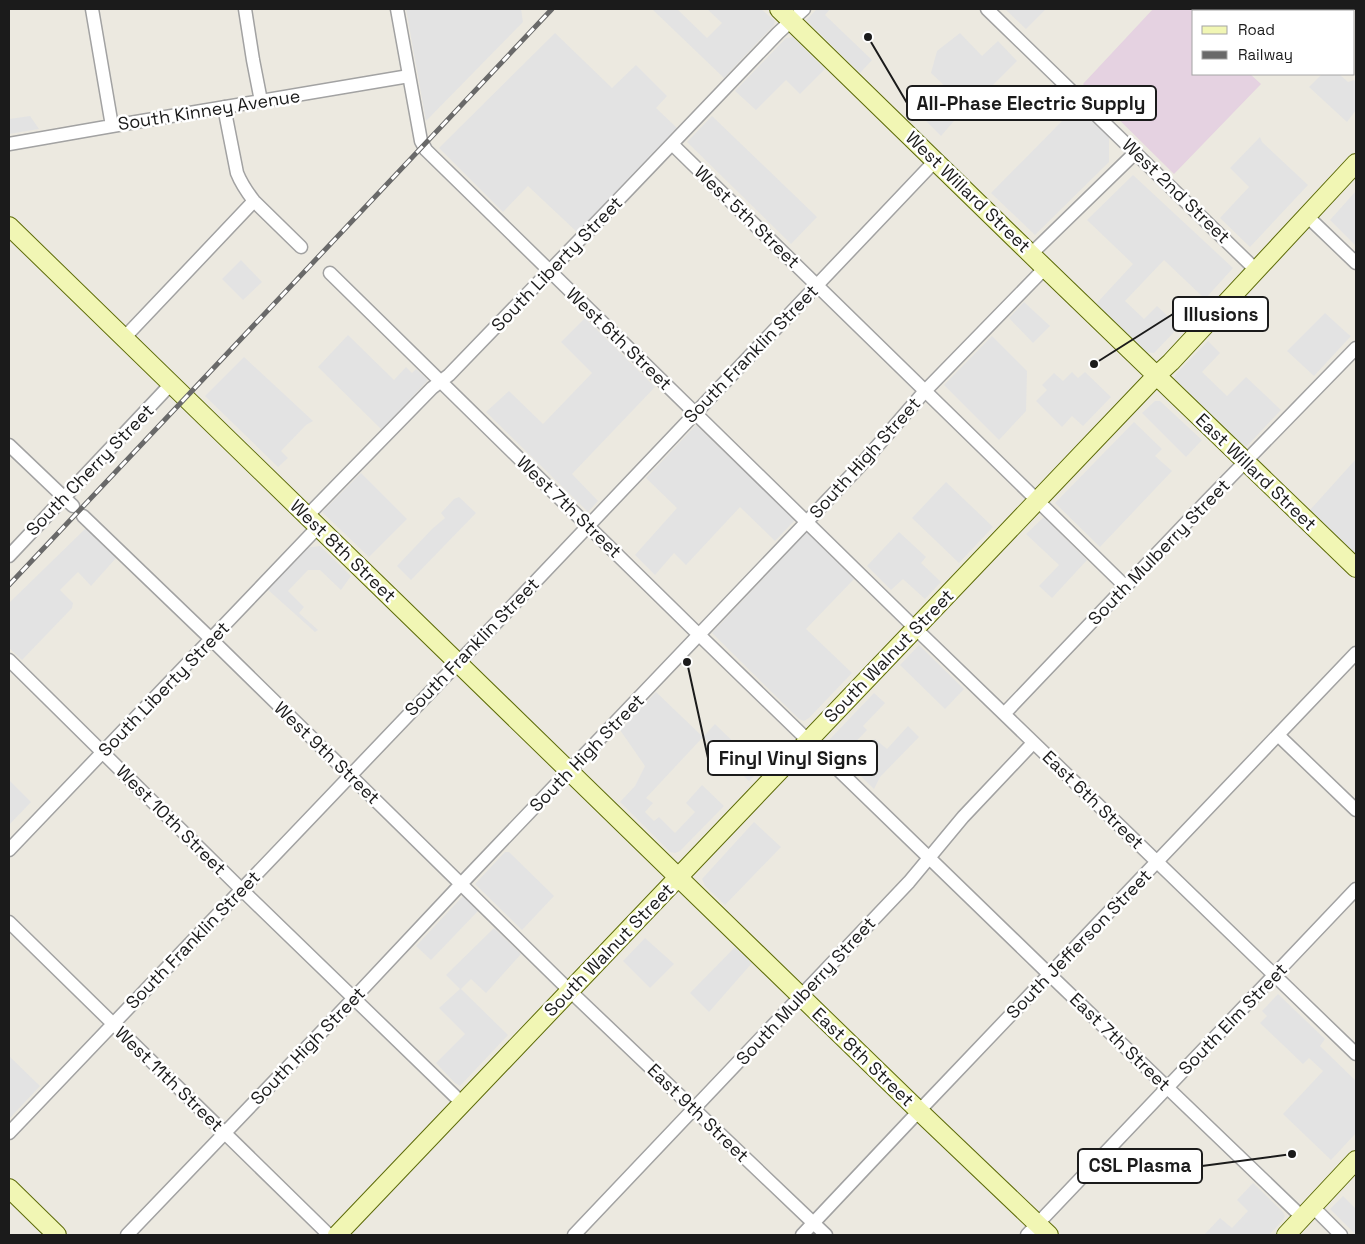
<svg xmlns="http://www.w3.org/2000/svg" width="1365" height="1244" font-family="'Space Grotesk',sans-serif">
  <rect width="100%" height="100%" fill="#ece9e0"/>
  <path fill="#e5d2e1" d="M1153 9H1200L1203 11H1194V74H1250L1261 84 1174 174 1083 84Z"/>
  <path fill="#e3e3e3" d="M406 9H521L523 22 426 121Z
    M652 9H677L707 38 722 23 707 9H761L775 21 774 25 724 78Z
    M817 9H830L825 15 872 60 860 73 806 20Z
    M1005 9H1046L1026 29Z
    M555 33 612 88 636 65 667 96 656 108 677 128 578 233 528 186 503 212 439 148Z
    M960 33 982 56 998 41 1017 61 988 90 979 92 941 136 924 119 948 89 931 73 937 51Z
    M793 37 825 69 800 94 786 80 756 110 735 91 786 38Z
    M1322 74H1339L1348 82 1354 80 1356 82V110L1347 122 1309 87Z
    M1084 111 1109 135V162L1035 235 991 193 1062 121Z
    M30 116 39 129 9 134V119Z
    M712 116 817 217 791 244 687 142Z
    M1260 137 1262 142 1308 185 1250 247 1220 218 1249 187 1230 168Z
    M1133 175 1233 268 1205 299 1164 260 1125 301 1144 319 1157 306 1179 327 1154 353 1144 352 1095 305 1133 264 1087 220Z
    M1356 191V246L1330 220Z
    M241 260 262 282 243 300 222 279Z
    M1024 302 1050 326 1033 343 1009 318Z
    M1325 313 1348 334 1351 336 1314 376 1287 351Z
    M585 318 655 387 572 474 598 501 588 512 486 412 509 391 543 424 592 373 561 342Z
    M348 335 394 380 406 367 412 373 416 369 428 380 382 430 318 367Z
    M992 336 1027 371 1026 411 999 440 944 385Z
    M1208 341 1220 353 1202 372 1227 396 1246 377 1281 410 1245 448 1174 378 1176 374Z
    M244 357 313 421 306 425 281 451 288 458 278 467 205 396Z
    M1072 372 1078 378 1085 372 1111 397 1083 426 1072 416 1062 427 1036 401 1047 390 1042 385 1054 373 1063 381Z
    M1155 401H1160L1202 440 1186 457 1142 413Z
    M1134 422 1162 449 1155 456 1172 471 1100 547 1055 503Z
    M696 425 795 520 775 541 740 507 686 565 674 553 655 575 635 555 677 508 646 478Z
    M1356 459V555L1310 510Z
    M361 473 407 519 369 557 322 512Z
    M946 482 993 527 959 563 912 518Z
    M459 497 476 513 411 580 397 566 432 529 445 518 441 513 454 499Z
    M1044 517 1087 560 1052 598 1039 586 1059 565 1026 534Z
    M86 528 116 558 91 586 78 572 60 590 73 603 72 608 22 660 9 648V603Z
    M807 532 854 579 806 629 852 673 809 718 804 721 799 719 712 633Z
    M899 532 926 557 921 563 941 582 925 599 903 579 891 590 867 566Z
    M320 546 351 576 341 590 320 570H308L288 591 304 607 299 613 318 630 315 632 266 588 305 548Z
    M919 645 964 689 945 709 900 665Z
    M656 692 703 737 715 724 761 769 749 781 703 737 646 798 653 803 645 812 654 821 659 817 675 833 695 812 686 803 702 785 724 806 680 851 675 853 670 852 620 802 635 786 645 766 620 730Z
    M874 693 885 703 863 726 867 730 848 750 856 758 875 739 887 749 908 726 919 737 880 777 874 789 828 744 830 739Z
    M10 781 31 802 9 825V782Z
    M754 822 781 847 725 905 705 886 702 879Z
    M505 852H509L554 896 522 930 475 884Z
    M463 896 478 911 431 960 416 946Z
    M494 928 521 954 486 993 471 979 461 989 508 1035 460 1086 455 1083 436 1063 465 1034 439 1008 460 989 446 975Z
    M645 938 674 964 650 988 623 961Z
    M735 947 752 963 709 1012 690 993Z
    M1278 994 1325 1039 1320 1046 1356 1081V1133L1331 1160 1283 1114 1323 1071 1309 1058 1303 1064 1260 1023 1267 1016 1262 1011Z
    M9 1056 40 1086 9 1119Z
    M1253 1183 1283 1212 1285 1216 1283 1220 1269 1235H1204L1220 1218 1232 1228 1248 1211 1237 1200Z
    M1343 1196 1356 1209V1235L1330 1209Z"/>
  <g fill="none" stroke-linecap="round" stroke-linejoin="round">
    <defs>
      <path id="street" d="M92 9 112 126
        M245 9 253 60 261 101
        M397 9 421 141 426 150 915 628 1356 1054
        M987 9 1256 270
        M224 107 237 173C241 183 247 192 254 201L301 247
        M9 144 112 126 409 76
        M672 144 1126 587
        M1307 216 1356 263
        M1031 254 1136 152
        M330 273 693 629 1050 975 1302 1217
        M124 338 254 201
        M9 445 73 506
        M83 516 211 639 570 991 826 1235
        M307 516 432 388 449 375C559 262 669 147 778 33L804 9
        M9 556 171 384
        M9 660 241 889 463 1104
        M1004 714 1206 502 1356 348
        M1278 735 1356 810
        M9 850 318 527
        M9 922 329 1235
        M9 1133 458 663 935 161
        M1313 1207 1341 1235
        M127 1235 354 998 461 884 859 467 925 391 1045 268
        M574 1235 909 882 963 817 1033 743
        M802 1235 919 1111 1356 653
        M1027 1235 1356 889"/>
      <path id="secondary" d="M779 9 1045 268 1356 568
        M9 226 678 877 919 1111 1049 1235
        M9 1188 57 1235
        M337 1235 1157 375 1171 362 1356 163
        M1286 1235 1356 1160"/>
    </defs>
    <use href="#street" stroke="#a2a2a2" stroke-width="15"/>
    <use href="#secondary" stroke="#5d6b08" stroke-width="20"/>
    <use href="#street" stroke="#fff" stroke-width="12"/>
    <use href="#secondary" stroke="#f1f6b4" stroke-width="18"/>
    <defs>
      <path id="rail" d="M9 585 552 9"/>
    </defs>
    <use href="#rail" stroke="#696969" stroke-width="5"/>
    <use href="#rail" stroke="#fff" stroke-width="3" stroke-dasharray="9" stroke-linecap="butt"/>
  </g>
  <g text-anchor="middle" stroke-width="5" stroke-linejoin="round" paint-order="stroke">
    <g font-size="18" fill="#1b1b1b" stroke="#fff">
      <text transform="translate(209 110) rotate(-9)" y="6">South Kinney Avenue</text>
      <text transform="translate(1176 191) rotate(44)" y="6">West 2nd Street</text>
      <text transform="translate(968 192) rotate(44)" y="6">West Willard Street</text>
      <text transform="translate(747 217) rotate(44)" y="6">West 5th Street</text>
      <text transform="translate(557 264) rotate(-46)" y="6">South Liberty Street</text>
      <text transform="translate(619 339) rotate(44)" y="6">West 6th Street</text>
      <text transform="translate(751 354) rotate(-46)" y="6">South Franklin Street</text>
      <text transform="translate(865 458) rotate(-48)" y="6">South High Street</text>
      <text transform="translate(90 470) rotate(-46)" y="6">South Cherry Street</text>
      <text transform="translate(1256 472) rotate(44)" y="6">East Willard Street</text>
      <text transform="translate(569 507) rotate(44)" y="6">West 7th Street</text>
      <text transform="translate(343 551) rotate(44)" y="6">West 8th Street</text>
      <text transform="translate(1159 552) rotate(-46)" y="6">South Mulberry Street</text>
      <text transform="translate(472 647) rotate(-46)" y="6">South Franklin Street</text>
      <text transform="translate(889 656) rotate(-46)" y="6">South Walnut Street</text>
      <text transform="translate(164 689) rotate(-46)" y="6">South Liberty Street</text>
      <text transform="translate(327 753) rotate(44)" y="6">West 9th Street</text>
      <text transform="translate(587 753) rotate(-46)" y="6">South High Street</text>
      <text transform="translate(1093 800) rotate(44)" y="6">East 6th Street</text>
      <text transform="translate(171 820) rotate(45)" y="6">West 10th Street</text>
      <text transform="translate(193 940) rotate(-46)" y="6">South Franklin Street</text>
      <text transform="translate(1079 944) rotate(-46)" y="6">South Jefferson Street</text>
      <text transform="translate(609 950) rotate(-46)" y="6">South Walnut Street</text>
      <text transform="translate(806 991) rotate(-47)" y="6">South Mulberry Street</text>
      <text transform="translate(1233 1019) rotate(-46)" y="6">South Elm Street</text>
      <text transform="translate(1120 1042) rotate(44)" y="6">East 7th Street</text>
      <text transform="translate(308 1046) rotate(-46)" y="6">South High Street</text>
      <text transform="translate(863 1057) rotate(44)" y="6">East 8th Street</text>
      <text transform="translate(169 1079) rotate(44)" y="6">West 11th Street</text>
      <text transform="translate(698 1113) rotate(44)" y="6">East 9th Street</text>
    </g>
  </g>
  <path fill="none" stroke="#1b1b1b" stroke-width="2" d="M868 37L907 103M1094 364L1173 314M687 662L708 758M1292 1154L1202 1166"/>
  <g fill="#1b1b1b" stroke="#fff" stroke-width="2">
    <circle cx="868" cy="37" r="5"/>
    <circle cx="1094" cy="364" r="5"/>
    <circle cx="687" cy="662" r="5"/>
    <circle cx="1292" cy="1154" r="5"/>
  </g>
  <g fill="#fff" stroke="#1b1b1b" stroke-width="2">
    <rect x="907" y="86" width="249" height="34" rx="5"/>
    <rect x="1173" y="297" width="95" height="34" rx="5"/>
    <rect x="708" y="741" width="169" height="34" rx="5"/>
    <rect x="1078" y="1149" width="124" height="34" rx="5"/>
  </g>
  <g font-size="19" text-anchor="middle" font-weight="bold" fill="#1b1b1b">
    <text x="1031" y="110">All-Phase Electric Supply</text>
    <text x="1221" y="321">Illusions</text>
    <text x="793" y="765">Finyl Vinyl Signs</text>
    <text x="1140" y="1172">CSL Plasma</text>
  </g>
  <rect width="1365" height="1244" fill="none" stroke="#1b1b1b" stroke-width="20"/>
  <rect x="1192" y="10" width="162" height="65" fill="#ffffff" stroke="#a4a4a4"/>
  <rect x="1202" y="26" width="25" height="8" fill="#f1f6b4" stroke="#a4a4a4"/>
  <text x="1238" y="35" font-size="15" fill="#1b1b1b">Road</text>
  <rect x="1202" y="51" width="25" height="8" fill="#696969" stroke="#a4a4a4"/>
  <text x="1238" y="60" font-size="15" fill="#1b1b1b">Railway</text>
</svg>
